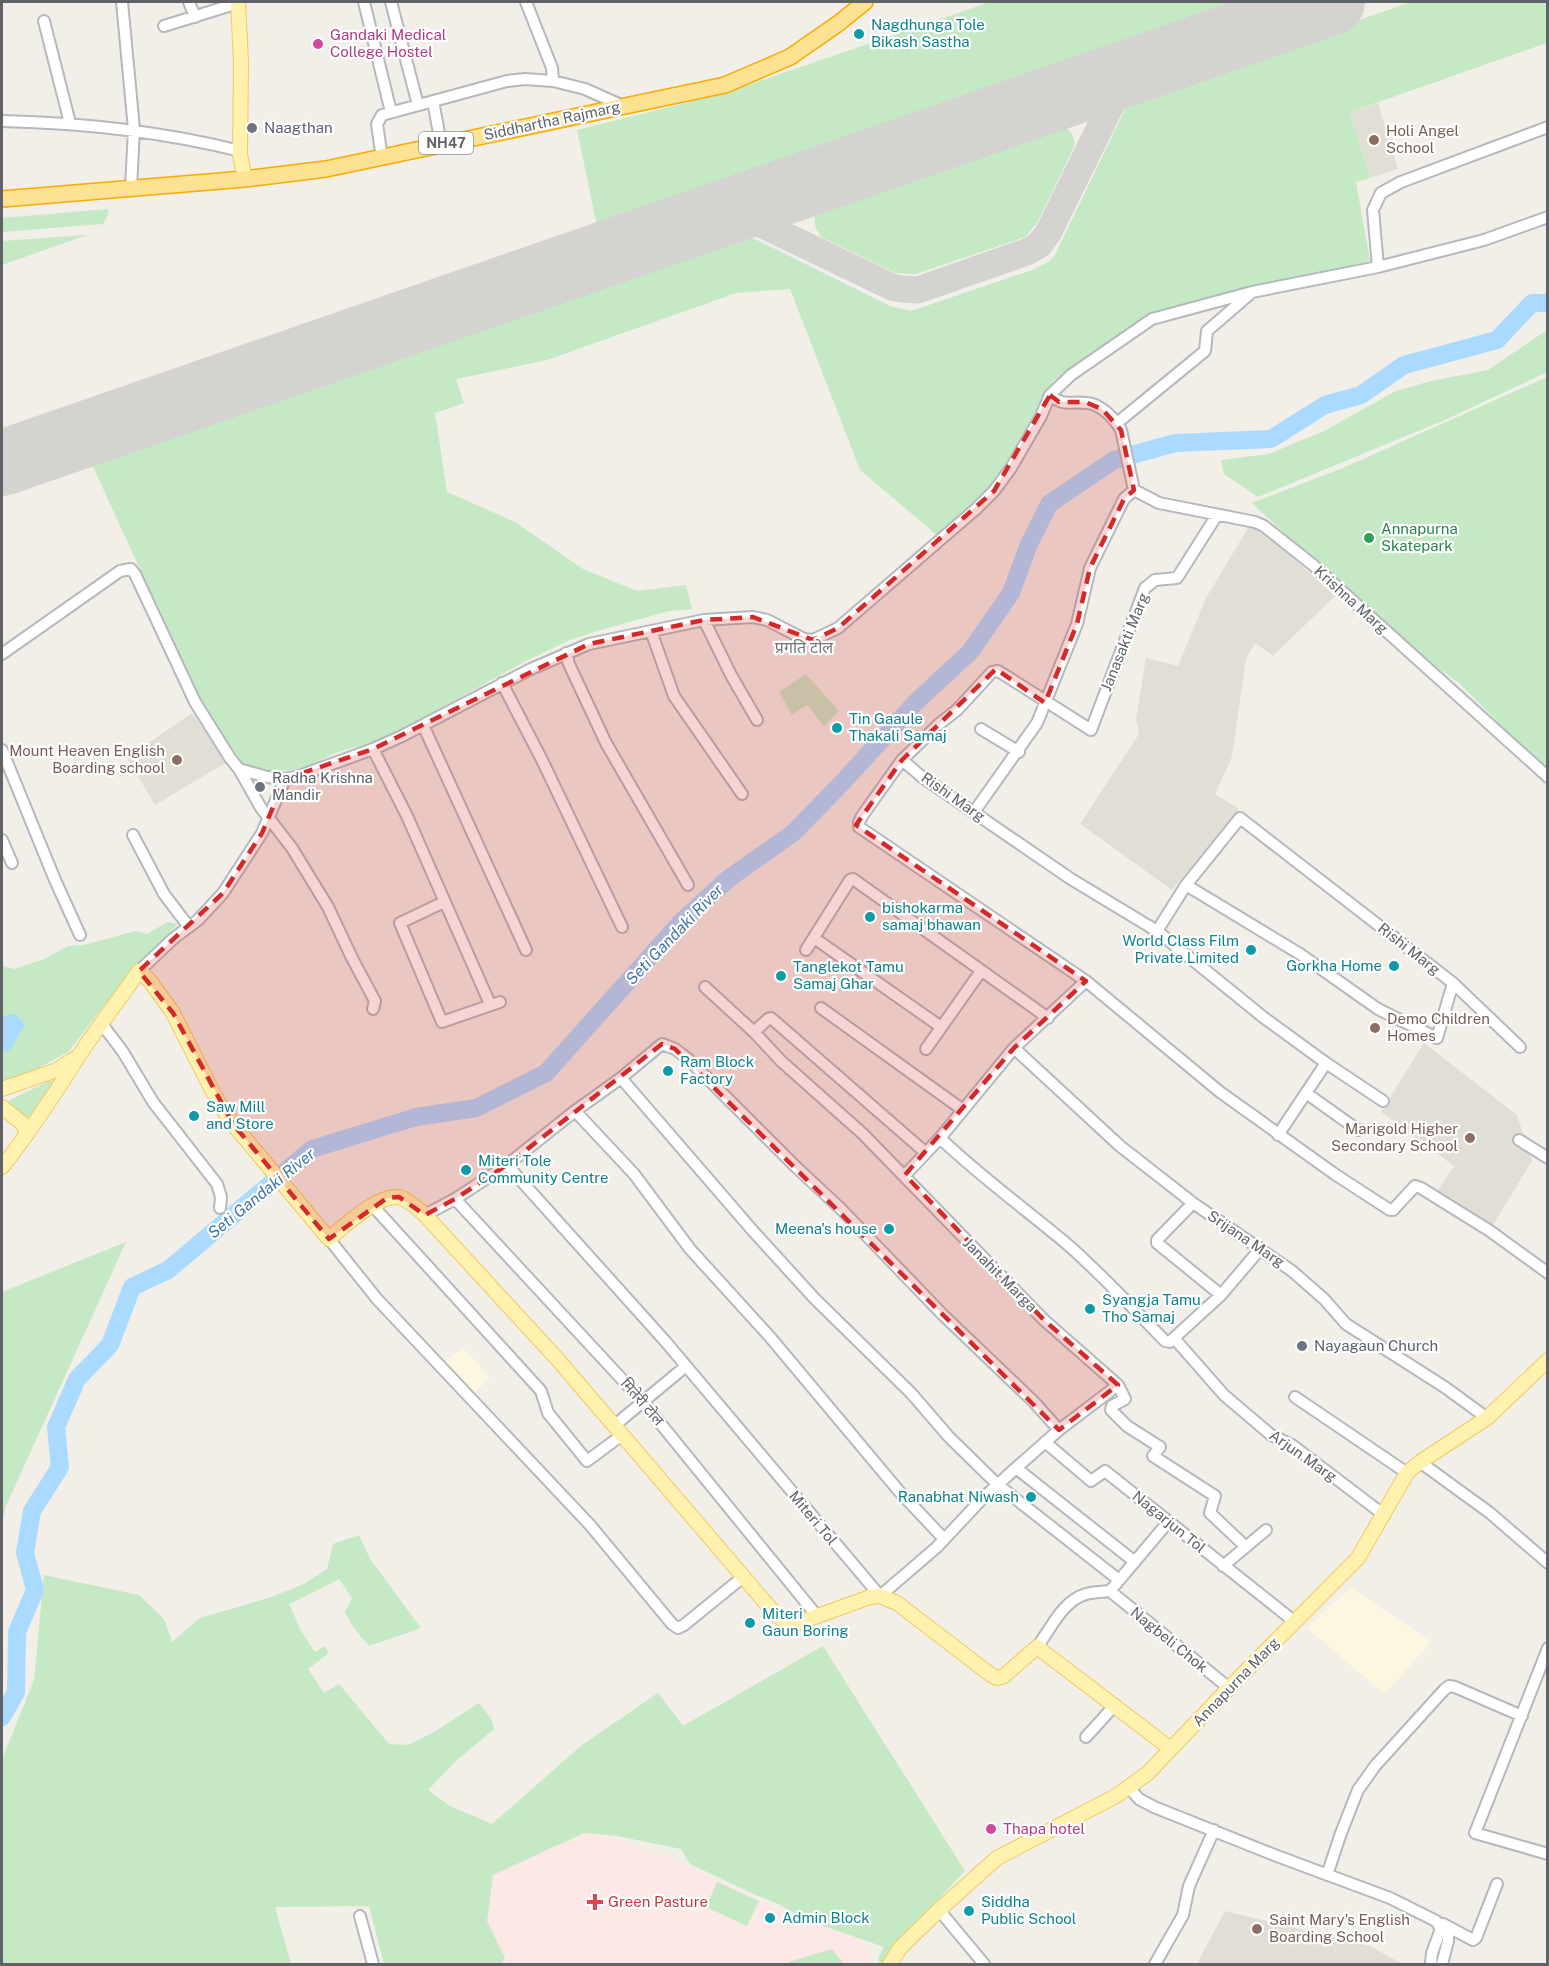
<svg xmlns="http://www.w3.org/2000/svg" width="1549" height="1966" font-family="'Public Sans','Noto Sans Devanagari',sans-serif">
  <rect width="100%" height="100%" fill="#f1efe8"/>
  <path fill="#fef7e0" d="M462 1347 490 1378 470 1396 443 1365Z
    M1351 1587 1431 1642 1385 1694 1307 1628Z"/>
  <path fill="#e1ded6" d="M1378 103 1398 169 1370 178 1350 112Z
    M1251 523 1265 533 1335 596 1273 656 1255 643 1246 659 1232 757 1215 794 1239 809 1172 890 1080 824 1139 734 1136 720 1146 658 1178 666 1206 598Z
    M192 713 227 762 155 805 127 758Z
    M1424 1043 1517 1115 1532 1161 1490 1230 1436 1193 1454 1166 1381 1112Z
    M1225 1911 1370 1946 1402 1964H1197Z"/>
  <path fill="#fce8e6" d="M588 1830 686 1864 804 1921 864 1941 875 1964H387L454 1883Z"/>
  <path fill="#c5e8c5" d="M990 2H1259L598 231 577 130 725 93Z
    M1411 2H1547V43L1350 112 1370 178 1356 182 1370 261 1153 313 1053 381 990 490 937 535 860 470 790 289 736 293 547 360 456 379 464 403 435 413 447 492 515 522 583 569 637 591 686 585 692 609 669 611 597 631 570 640 524 662 387 738C372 744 357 746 342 751 330 754 320 762 308 766 288 773 258 774 240 762L200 703 165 631 139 567 89 458 747 235 890 306 911 311 1035 269 1048 262 1055 255 1130 99Z
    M1050 123C1064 126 1076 131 1074 147L1037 223 1025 237 916 274 896 273 821 237C812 226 813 214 822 203Z
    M108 209V215L103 224 2 232V218Z
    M87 235 2 265V241Z
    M1547 330V372L1445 420 1258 497 1224 474 1221 460 1269 454 1324 431 1396 391 1431 381 1488 370Z
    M1547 377V771L1459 683 1429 662 1308 555 1252 503 1343 468Z
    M806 674 839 711 824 726 807 705 792 715 779 692Z
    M168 922 178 924 127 976 68 1052 31 1072 2 1083V966L15 969 44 959 68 946 84 945 135 931 147 934Z
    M51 1080 54 1083 31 1117 26 1118 6 1105 10 1100Z
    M126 1242 5 1508 2 1529V1292Z
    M359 1535 370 1559 421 1628 369 1646 354 1628 345 1612 352 1598 339 1579 289 1604 301 1631 315 1652 324 1646 329 1653 308 1669 324 1693 339 1684 389 1744 408 1745 434 1732 479 1703 492 1720 494 1729 456 1761 428 1790 450 1806 492 1824 582 1745 658 1693 683 1726 823 1646 965 1871 895 1945 886 1964H879C877 1957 881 1953 884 1947L806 1920 778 1904 749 1892 690 1864 681 1849 617 1836 584 1833 493 1875 487 1921 505 1958 500 1964H384L369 1906 275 1907 291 1964H2V1759L34 1680 44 1575 139 1595 164 1619 172 1642 200 1618 269 1598 304 1584 327 1569 333 1544Z
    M717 1882 759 1901 747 1926 706 1907Z
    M832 1949 844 1964H789V1962Z"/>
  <path fill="#aadaff" d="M15 1014 23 1022 24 1027 10 1050 2 1052V1016Z"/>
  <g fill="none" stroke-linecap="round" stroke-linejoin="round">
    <path stroke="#aadaff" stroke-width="18" d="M2 1717 16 1692 17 1632 35 1590 25 1553 32 1511 60 1467 56 1427 77 1379 110 1345 132 1287 168 1270 312 1149 416 1117 476 1108 546 1073 680 923 728 879 793 833 841 784 917 701 970 652 1011 593 1029 544 1049 504 1114 460 1175 443 1271 439 1325 405 1361 395 1404 365 1497 340 1532 303H1548"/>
    <path stroke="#d4d3d0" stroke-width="27" d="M718 214 736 215 761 224 892 287 902 289 918 290 1029 251 1039 245 1048 233 1117 93 1131 75 1141 68"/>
    <path stroke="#d4d3d0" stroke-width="66" d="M2 463 1332 2"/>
    <defs>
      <path id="minor" d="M122 2 134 129 131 188
        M189 2 195 17
        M364 2 391 112
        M391 2 418 105
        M526 2 552 68 553 81
        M44 21 70 123
        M164 26 238 3
        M433 101 441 144
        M2 121C83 123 161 131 240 151
        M382 158 377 124 382 115 507 81 525 79 553 81 585 89 623 106
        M1378 267 1484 240 1548 217
        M1050 395C1064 407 1071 401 1087 403 1101 404 1115 419 1121 430L1134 490
        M1117 423 1205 351 1207 331 1250 294
        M1217 515 1177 578 1155 580 1145 588 1091 730 1003 674 998 671 992 672 957 710 939 724 902 760 862 816 859 822V827L1086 981 1220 1092 1336 1175 1390 1210H1393L1415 1186 1421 1188 1490 1231 1548 1273
        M704 620 731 675 757 720
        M651 631 674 696 742 794
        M566 653 569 664 606 743 688 885
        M2 654 120 571 131 569 135 574 195 702 230 758 239 769 267 777 285 779 299 776 373 749 402 736 531 669 589 644 704 620 753 617 767 620 804 639 813 640 838 628 976 509 994 491 1011 468 1041 416 1050 395 1071 375 1152 319 1252 292 1378 267 1373 210 1381 193 1401 182 1548 127
        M502 683 542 760 622 927
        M423 725 526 950
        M981 729 1019 752
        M373 749 407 816 490 1004
        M2 750 55 880 80 935
        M902 760 922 777 1071 879 1157 931 1263 1017 1326 1063 1383 1101
        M239 769 261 808 292 848 328 907 352 958 375 1001 373 1009
        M974 812 1037 723 1077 624 1090 568 1124 499 1134 490 1159 503 1255 522 1264 526 1313 565 1548 777
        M133 835 164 894 189 927
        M2 840 12 863
        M1186 885 1300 954 1378 1009 1437 1038 1453 983
        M444 902 400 923 442 1022 500 1002
        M1157 931 1186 885 1240 818 1453 983 1520 1047
        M814 938 941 1027
        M806 950 850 880 853 879 1048 1018
        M139 971 174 938 198 920 223 893 262 833 285 779
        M705 987 754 1032 781 1061 863 1134 1044 1320 1118 1385 1125 1399 1112 1406 1111 1410 1127 1426 1160 1447 1153 1456 1215 1496 1210 1513 1245 1546
        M821 1008 963 1110
        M102 1024 123 1052 153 1102 217 1184 221 1197 220 1208
        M754 1032 768 1019 771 1018 926 1153
        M1014 1048 1120 1146 1193 1203 1292 1271 1324 1299 1346 1324 1446 1388 1487 1418
        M926 1049 981 971
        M621 1078 753 1231 815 1299 911 1393 949 1437 998 1485 1119 1580
        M1306 1093 1358 1130
        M575 1111 634 1174 690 1249 770 1337 898 1490 944 1539
        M1278 1135 1326 1063
        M940 1138C980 1176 1025 1209 1067 1244 1101 1274 1133 1308 1165 1341L1170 1342 1174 1338 1224 1395 1271 1435 1292 1445 1384 1515
        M1519 1140 1548 1158
        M507 1165 665 1341 880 1596 937 1547 981 1500 1016 1468 1059 1430 1118 1385
        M905 1175 940 1138 1014 1048 1086 981
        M455 1199 643 1402 817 1616
        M1193 1203 1157 1240V1243L1221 1295
        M372 1205 541 1391 548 1413 587 1461 622 1435
        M425 1215 455 1199 507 1165 575 1111 621 1078 662 1044 675 1049 688 1059 796 1167 841 1209 943 1315 1034 1402 1059 1430
        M329 1239 377 1299 590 1525 672 1624 678 1628 684 1625 743 1577
        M1174 1338 1221 1295 1261 1248
        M1295 1397 1407 1473
        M615 1425 686 1366
        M1045 1442 1091 1481 1105 1471 1295 1622
        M1420 1462 1490 1513 1548 1563
        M1016 1468 1135 1562
        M1223 1566 1266 1530
        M1110 1591 1229 1688
        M1037 1647C1051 1629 1062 1601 1086 1594 1093 1592 1102 1592 1110 1591L1169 1521
        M1548 1648 1475 1833 1548 1854
        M1086 1737 1115 1705
        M1133 1786V1792L1139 1799 1154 1807 1277 1856 1390 1898 1436 1921 1448 1933V1941L1442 1964
        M1327 1875 1341 1833 1358 1790 1375 1766 1444 1690 1449 1686 1455 1687 1522 1716
        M939 1910 984 1964
        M360 1916 373 1964
        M1443 1924 1473 1940 1476 1938 1497 1884
        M1155 1964 1183 1915 1189 1886 1214 1830
        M1431 1964 1432 1953 1441 1929 1436 1921"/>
      <path id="major" d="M238 2 241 62 240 155 245 179
        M2 1089 57 1070 74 1059
        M2 1107 23 1124 27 1134
        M2 1167C30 1132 54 1095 78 1057 97 1028 119 1000 139 971L150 981 173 1013 218 1102 233 1124 329 1239C344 1226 381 1191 402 1198 411 1202 418 1209 425 1215L559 1361 776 1615 786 1622 798 1623 870 1597 880 1596 897 1603 991 1675 997 1678 1004 1676 1037 1647 1171 1749
        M890 1964 900 1948 939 1910 997 1858 1116 1796 1148 1773 1229 1688 1358 1558 1407 1473 1420 1462 1487 1418 1548 1360"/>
      <path id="highway" d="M2 199 245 179 326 169 725 85 790 57 839 23 865 2"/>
    </defs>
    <use href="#minor" stroke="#b5b8bc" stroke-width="14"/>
    <use href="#major" stroke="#f2c960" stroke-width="16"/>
    <use href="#highway" stroke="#f9ab00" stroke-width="18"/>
    <use href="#minor" stroke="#fff" stroke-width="10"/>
    <use href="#major" stroke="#fff2af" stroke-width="14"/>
    <use href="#highway" stroke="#fde293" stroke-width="15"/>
  </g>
  <path fill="#d62828" fill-opacity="0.2" stroke="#d62828" stroke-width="4.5" stroke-dasharray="12 8" stroke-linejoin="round" d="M1050 395 1059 402H1085L1102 409 1121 430 1134 490 1124 499 1090 568 1077 624 1045 703 996 669 902 760 856 825 1086 981 1014 1048 905 1175 1044 1320 1118 1385 1059 1430 675 1049 662 1044 507 1165 455 1199 425 1215 399 1197 387 1198 329 1239 233 1124 173 1013 139 971 223 893 262 833 285 779 373 749 589 644 704 620 753 617 813 640 838 628 994 491Z"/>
  <g fill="#0f9aa8" stroke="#fff" stroke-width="2">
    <circle cx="859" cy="34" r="6"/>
    <circle cx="837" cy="728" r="6"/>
    <circle cx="870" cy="917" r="6"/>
    <circle cx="1251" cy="950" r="6"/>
    <circle cx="1394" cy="966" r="6"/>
    <circle cx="781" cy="976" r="6"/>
    <circle cx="668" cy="1071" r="6"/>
    <circle cx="194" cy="1116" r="6"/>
    <circle cx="466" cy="1170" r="6"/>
    <circle cx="889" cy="1229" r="6"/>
    <circle cx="1090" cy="1309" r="6"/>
    <circle cx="1031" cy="1497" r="6"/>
    <circle cx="750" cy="1623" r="6"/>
    <circle cx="969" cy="1911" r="6"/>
    <circle cx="770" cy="1918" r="6"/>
  </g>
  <g fill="#d1479c" stroke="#fff" stroke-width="2">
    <circle cx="318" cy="44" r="6"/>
    <circle cx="991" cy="1829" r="6"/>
  </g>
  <g fill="#6b7280" stroke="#fff" stroke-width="2">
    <circle cx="252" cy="128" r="6"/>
    <circle cx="260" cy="787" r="6"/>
    <circle cx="1302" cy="1346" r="6"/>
  </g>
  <g fill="#8d6e63" stroke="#fff" stroke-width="2">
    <circle cx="1374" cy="140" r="6"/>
    <circle cx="177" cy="760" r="6"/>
    <circle cx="1375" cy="1028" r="6"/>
    <circle cx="1470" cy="1138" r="6"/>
    <circle cx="1257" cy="1929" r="6"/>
  </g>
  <circle fill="#2e9e5b" stroke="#fff" stroke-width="2" cx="1369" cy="538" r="6"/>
  <path fill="#e0444e" stroke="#fff" stroke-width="2" d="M592 1893h6v6h6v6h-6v6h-6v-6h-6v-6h6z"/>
  <g text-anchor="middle" stroke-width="4.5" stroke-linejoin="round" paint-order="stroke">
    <rect fill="#fff" stroke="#8f9295" stroke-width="1.5" x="419" y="132" width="54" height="22" rx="4.5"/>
    <g font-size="14" font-weight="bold" fill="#5f6368">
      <text x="446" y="148">NH47</text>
    </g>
    <g font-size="15" fill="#0d838f" stroke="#fff" text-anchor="start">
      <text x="871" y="30">Nagdhunga Tole<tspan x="871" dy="17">Bikash Sastha</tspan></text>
      <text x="849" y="724">Tin Gaaule<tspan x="849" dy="17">Thakali Samaj</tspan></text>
      <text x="882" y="913">bishokarma<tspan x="882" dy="17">samaj bhawan</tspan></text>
      <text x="1239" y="946" text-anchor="end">World Class Film<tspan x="1239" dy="17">Private Limited</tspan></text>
      <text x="1382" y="971" text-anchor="end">Gorkha Home</text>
      <text x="793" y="972">Tanglekot Tamu<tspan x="793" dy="17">Samaj Ghar</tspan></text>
      <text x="680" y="1067">Ram Block<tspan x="680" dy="17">Factory</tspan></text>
      <text x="206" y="1112">Saw Mill<tspan x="206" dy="17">and Store</tspan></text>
      <text x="478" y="1166">Miteri Tole<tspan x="478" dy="17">Community Centre</tspan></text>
      <text x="877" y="1234" text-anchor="end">Meena's house</text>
      <text x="1102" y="1305">Syangja Tamu<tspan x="1102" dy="17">Tho Samaj</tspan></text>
      <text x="1019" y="1502" text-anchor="end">Ranabhat Niwash</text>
      <text x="762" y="1619">Miteri<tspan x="762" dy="17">Gaun Boring</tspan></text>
      <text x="981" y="1907">Siddha<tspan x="981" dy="17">Public School</tspan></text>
      <text x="782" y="1923">Admin Block</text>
    </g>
    <g font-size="15" fill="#b23c85" stroke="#fff" text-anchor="start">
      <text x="330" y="40">Gandaki Medical<tspan x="330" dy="17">College Hostel</tspan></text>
      <text x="1003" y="1834">Thapa hotel</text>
    </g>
    <g font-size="15" fill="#5f6368" stroke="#fff">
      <text transform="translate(552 121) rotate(-12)" y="5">Siddhartha Rajmarg</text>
      <text transform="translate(1351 600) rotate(42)" y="5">Krishna Marg</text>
      <text transform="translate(1125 642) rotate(-68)" y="5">Janasakti Marg</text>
      <text transform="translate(953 797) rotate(35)" y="5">Rishi Marg</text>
      <text transform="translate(1409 949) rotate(38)" y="5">Rishi Marg</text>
      <text transform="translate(1246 1239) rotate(34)" y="5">Srijana Marg</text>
      <text transform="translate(1000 1275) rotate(45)" y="5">Janahit Marga</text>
      <text transform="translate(642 1402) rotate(49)" y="5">मितेरी टोल</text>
      <text transform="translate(1303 1456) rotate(35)" y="5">Arjun Marg</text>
      <text transform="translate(813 1518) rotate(50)" y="5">Miteri Tol</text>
      <text transform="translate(1169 1522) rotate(39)" y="5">Nagarjun Tol</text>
      <text transform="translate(1169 1640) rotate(39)" y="5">Nagbeli Chok</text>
      <text transform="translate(1236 1682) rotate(-46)" y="5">Annapurna Marg</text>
    </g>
    <g font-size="15" fill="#5b616d" stroke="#fff" text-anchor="start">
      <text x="264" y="133">Naagthan</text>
      <text x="272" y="783">Radha Krishna<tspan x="272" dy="17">Mandir</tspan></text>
      <text x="1314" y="1351">Nayagaun Church</text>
    </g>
    <g font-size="15" fill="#785e54" stroke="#fff" text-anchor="start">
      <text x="1386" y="136">Holi Angel<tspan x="1386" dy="17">School</tspan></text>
      <text x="165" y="756" text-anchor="end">Mount Heaven English<tspan x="165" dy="17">Boarding school</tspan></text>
      <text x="1387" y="1024">Demo Children<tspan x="1387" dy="17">Homes</tspan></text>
      <text x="1458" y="1134" text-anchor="end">Marigold Higher<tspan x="1458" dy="17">Secondary School</tspan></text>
      <text x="1269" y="1925">Saint Mary's English<tspan x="1269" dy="17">Boarding School</tspan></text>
    </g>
    <g font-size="15" fill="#27864d" stroke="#fff" text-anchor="start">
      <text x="1381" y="534">Annapurna<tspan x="1381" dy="17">Skatepark</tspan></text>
    </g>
    <g font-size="15" fill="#be3a42" stroke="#fff" text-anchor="start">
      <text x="608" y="1907">Green Pasture</text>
    </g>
    <g font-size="16" fill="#70757a" stroke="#fff">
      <text x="804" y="653">प्रगति टोल</text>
    </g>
    <g font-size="16" font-style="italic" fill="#4174aa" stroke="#fff">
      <text transform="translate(674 934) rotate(-46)" y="6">Seti Gandaki River</text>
      <text transform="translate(261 1193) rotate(-39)" y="6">Seti Gandaki River</text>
    </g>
  </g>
  <rect width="1549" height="1966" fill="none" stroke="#5f6368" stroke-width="6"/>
</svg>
